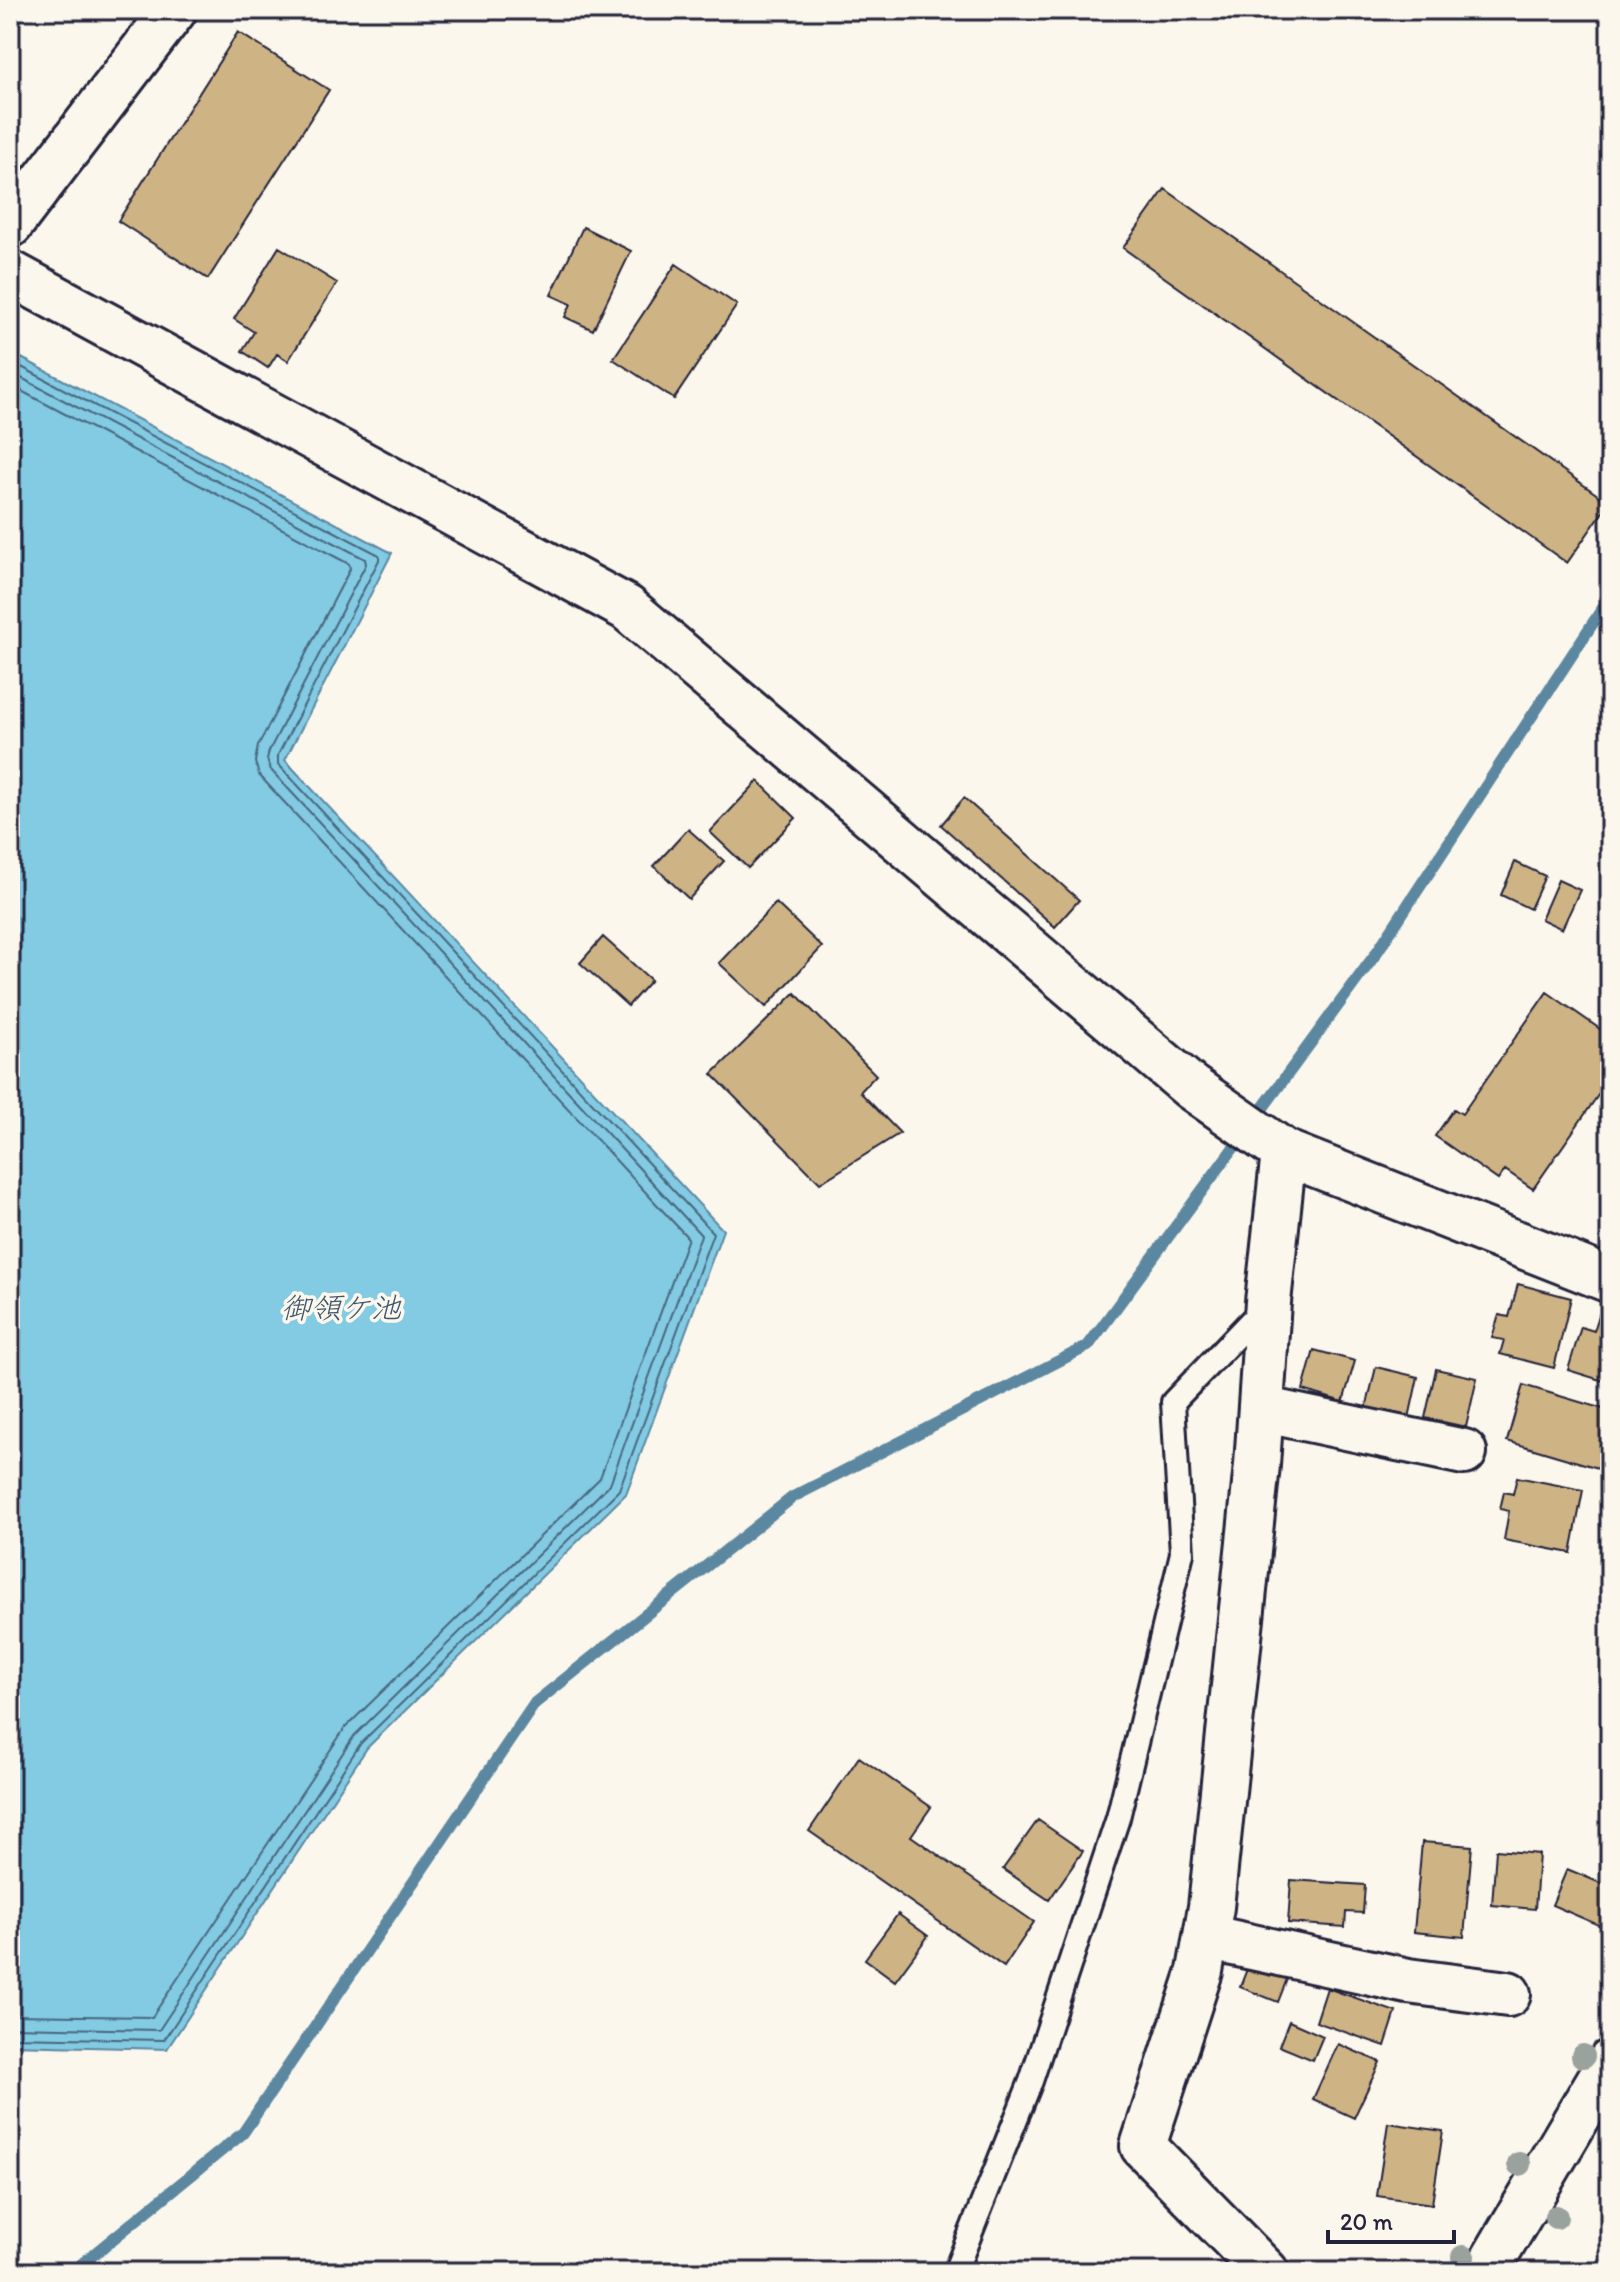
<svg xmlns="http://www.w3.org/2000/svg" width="1620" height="2282" font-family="Itim,'Klee One',sans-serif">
  <rect width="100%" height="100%" fill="#fbf7ec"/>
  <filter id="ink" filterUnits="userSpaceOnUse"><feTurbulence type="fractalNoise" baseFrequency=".0125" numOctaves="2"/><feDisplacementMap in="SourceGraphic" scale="16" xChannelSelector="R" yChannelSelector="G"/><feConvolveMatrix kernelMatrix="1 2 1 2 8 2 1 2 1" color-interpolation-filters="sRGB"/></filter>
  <g filter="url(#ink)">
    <path fill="#82cbe3" stroke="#5c87a0" stroke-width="2" d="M10 352 392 553 285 760 723 1230 626 1494 367 1748 167 2049 10 2045Z"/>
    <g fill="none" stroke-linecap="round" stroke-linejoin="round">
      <path stroke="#48667e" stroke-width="2" d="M10 361 379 555V560L278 755V764L713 1233 619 1490 361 1743 164 2040 10 2037
        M10 372 365 559 366 564 269 751 267 759 270 769 701 1235 610 1484 354 1736 159 2030 10 2027
        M10 385 349 564 350 569 258 746 255 762 259 775 688 1238 600 1478 345 1728 152 2017 10 2015"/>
      <path stroke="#5c87a0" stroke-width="12" d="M72 2272 243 2133 535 1703 793 1497 1088 1346 1375 955 1610 597"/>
    </g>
    <path fill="#ceb384" stroke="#22223b" stroke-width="2" d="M238 32 329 90 208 279 118 221Z
      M1165 189 1609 503 1567 563 1123 248Z
      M583 227 631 251 593 330 565 317 571 304 551 295Z
      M279 247 337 283 288 361 277 354 268 368 242 351 254 332 234 319Z
      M676 264 737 305 674 399 613 359Z
      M758 781 796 818 748 868 710 832Z
      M964 798 1079 900 1055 927 941 825Z
      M688 829 724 861 689 899 654 866Z
      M1515 862 1545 876 1530 909 1501 895Z
      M1558 880 1580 890 1562 929 1541 919Z
      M776 903 822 947 766 1007 719 963Z
      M603 937 651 980 628 1006 580 963Z
      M1547 992 1610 1036V1078L1533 1189 1505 1170 1498 1180 1435 1136 1454 1109 1462 1114Z
      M795 993 876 1075 860 1092 900 1133 820 1183 712 1074Z
      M1518 1284 1571 1298 1554 1368 1500 1354 1504 1340 1492 1338 1499 1315 1509 1317Z
      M1600 1312 1610 1315V1383L1568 1370 1581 1327 1594 1331Z
      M1314 1350 1355 1361 1343 1402 1303 1390Z
      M1376 1367 1418 1377 1409 1418 1366 1409Z
      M1436 1369 1477 1378 1466 1427 1425 1418Z
      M1523 1385 1610 1411V1426L1598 1468 1507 1441Z
      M1517 1477 1583 1490 1571 1553 1504 1540 1509 1511 1500 1509 1504 1492 1513 1494Z
      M859 1757 931 1807 911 1836 1034 1922 1004 1967 809 1831Z
      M1038 1820 1083 1851 1049 1900 1003 1869Z
      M1422 1842 1472 1846 1464 1937 1414 1932Z
      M1496 1850 1539 1854 1535 1909 1492 1905Z
      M1567 1869 1610 1887V1930L1552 1905Z
      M1291 1880 1365 1885 1363 1913 1346 1912 1345 1927 1288 1923Z
      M898 1914 928 1936 895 1981 865 1959Z
      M1249 1964 1287 1979 1278 2002 1240 1987Z
      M1327 1988 1396 2012 1385 2046 1316 2022Z
      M1289 2021 1323 2036 1313 2060 1279 2046Z
      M1338 2044 1380 2062 1354 2118 1313 2099Z
      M1388 2123 1443 2131 1432 2204 1377 2196Z"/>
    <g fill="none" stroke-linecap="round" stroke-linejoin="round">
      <defs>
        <path id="service" d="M955 2272 1031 2081 1118 1818 1182 1553 1173 1402 1265 1306"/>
        <path id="minor" d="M10 225 174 10
          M10 273 627 608 1191 1087 1284 1152 1610 1280
          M1261 1409 1464 1452
          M1206 1937 1408 1981 1508 1994
          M1266 2272 1143 2146 1200 1971 1211 1907 1257 1465 1268 1302 1284 1152"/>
        <path id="tertiary" d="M1486 2272 1610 2062"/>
      </defs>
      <use href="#service" stroke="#22223b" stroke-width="28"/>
      <use href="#minor" stroke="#22223b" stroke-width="50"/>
      <use href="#tertiary" stroke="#22223b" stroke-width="50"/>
      <use href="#service" stroke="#fbf7ec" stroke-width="22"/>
      <use href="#minor" stroke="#fbf7ec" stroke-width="44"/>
      <use href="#tertiary" stroke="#fbf7ec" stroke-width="44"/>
    </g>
    <g fill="#9aa29d">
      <circle cx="1583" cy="2056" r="12"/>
      <circle cx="1519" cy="2164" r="12"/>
      <circle cx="1556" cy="2217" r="12"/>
      <circle cx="1463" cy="2257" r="12"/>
    </g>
  </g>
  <g text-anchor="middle" stroke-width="7" stroke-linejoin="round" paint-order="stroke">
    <g font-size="30" font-style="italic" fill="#3f556d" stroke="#fbf7ec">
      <text x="341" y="1318">御領ケ池</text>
    </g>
  </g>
  <rect width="1620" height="2282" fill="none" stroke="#fbf7ec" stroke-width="40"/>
  <rect x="20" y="20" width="1580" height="2242" fill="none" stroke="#22223b" stroke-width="3" filter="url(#ink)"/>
  <path d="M1328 2230v12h126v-12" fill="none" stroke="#22223b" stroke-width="4"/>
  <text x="1340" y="2230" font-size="24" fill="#22223b" stroke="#fbf7ec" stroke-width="6" paint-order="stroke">20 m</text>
</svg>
